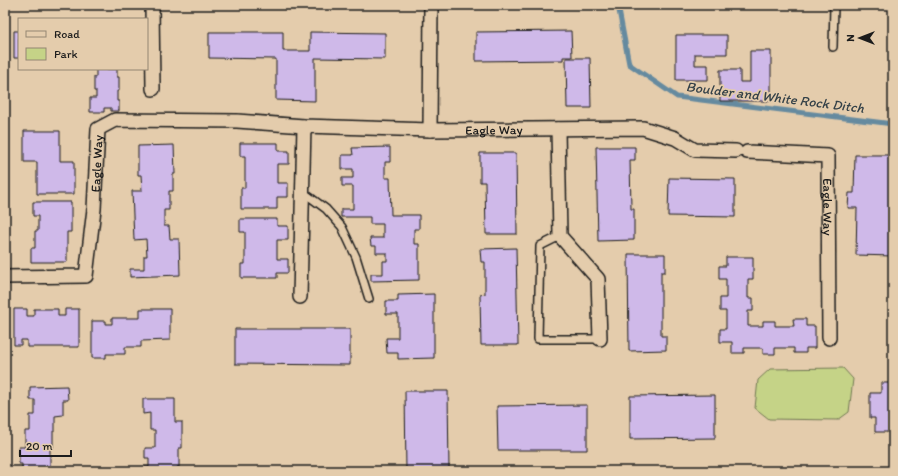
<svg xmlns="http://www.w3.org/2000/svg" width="898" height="476" font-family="Itim,sans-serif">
  <rect width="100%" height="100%" fill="#e4ccac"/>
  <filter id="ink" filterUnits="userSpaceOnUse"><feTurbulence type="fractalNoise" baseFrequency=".025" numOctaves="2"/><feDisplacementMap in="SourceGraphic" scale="8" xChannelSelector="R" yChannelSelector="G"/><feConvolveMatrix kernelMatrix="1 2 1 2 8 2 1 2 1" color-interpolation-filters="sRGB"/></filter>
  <g filter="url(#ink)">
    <path fill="#c5d387" stroke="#707852" d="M843 368 853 379 849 412 838 420 769 419 755 408 758 380 770 369Z"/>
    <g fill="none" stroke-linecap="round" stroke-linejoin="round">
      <path stroke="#658a9f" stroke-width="5" d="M618 5 629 64 677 97 893 124"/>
    </g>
    <path fill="#cfb9e9" stroke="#1c1c1c" d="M14 31H19V58H14Z
      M571 31 572 57H563V60L476 61V32Z
      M209 32H283V51H310V32L385 33V59L315 58V101L276 100V59L209 58Z
      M676 35H727V54H695V65H708V80H676Z
      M750 51H771V101H720V70H740V82H750Z
      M566 58H590L591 108H567Z
      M96 69H117V77H119V91H117V101H119V111H111V108H104V112H90V98H96V91H94V77H96Z
      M24 131H60V161H74V194H37V162H24Z
      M240 143H278V151H289V164H277V183H288V197H277V209H241V188H245V156H240Z
      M174 145 175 174H173V191H169V210H164V226H169L170 239H179L180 275 130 277V269H144V256H147L146 239 134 240 132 191H142L141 175H138V146Z
      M390 147V162H385V178H390L391 215H419V229H414V244H419V280L371 281V274H383V261H387V253H376V246H371L370 238H383V224H370V217H341V209H353V186H342V178H353V169H342V155H353L352 148Z
      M596 147H635V160H630L631 209H634V240L598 241Z
      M480 153H516L517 234H486L485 182H480Z
      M855 155H893V256L856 255 857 208H848L849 193H854Z
      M669 178 735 179V217L668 216Z
      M33 202H71V232H67V262H31V248H35V231H38V216H33Z
      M240 219H277V226H288V240H277V259H288V273H277V278H241V264H245V232H240Z
      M516 248 518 345H481L480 295 485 294V262H481L480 249Z
      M628 254H665V272H661V336H666V350L629 351Z
      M726 257H753V279H748V298H753V311H748V326H763V321H775V326H794L793 319H806V326H815V348H806V353H794V348H775V354H763V348H744V353H732V342H720V329H726V311H720V298H726V279H719V266H726Z
      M434 294V358L398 359V353H387L386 338H398V314H386V301H398V295Z
      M14 309H27V316H34V309H58V316H65V309H79V347H27V340H21V345H14Z
      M140 309H170V340L141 341V347H125V354H106V358H92V321H106V324H112V318H140Z
      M235 329H350V365L235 364Z
      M881 383H893V453H891V432H875V418H870V393H881Z
      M67 386 68 400H63V415L55 416V431H53V448H50V471H22V464H19V447H25V431H30V415H35V400H30V387Z
      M405 391H448L449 471H406Z
      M715 395V438L630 439V396Z
      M143 399H175V422H182V448H179V467H177V471H145V467H149V458H145V448H155V430H150V413L143 414Z
      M587 405V450H498L497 406Z"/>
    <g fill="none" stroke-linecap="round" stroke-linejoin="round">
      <defs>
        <path id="lane" d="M833 47 834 5
          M303 192 326 209 342 227 356 257 369 299
          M560 236 540 246 538 339H600"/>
        <g id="street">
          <path d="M152 5 153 89"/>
          <path d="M558 129 560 236 598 279 600 339"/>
          <path d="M430 130 431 5"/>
          <path id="s1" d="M747 152 828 156 829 338"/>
          <path id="s2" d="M5 277 86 276 94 209 98 129 115 120 237 121 304 126 430 130 643 128 675 138 695 150 736 151"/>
          <path d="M300 297 304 126"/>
        </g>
      </defs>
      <use href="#lane" stroke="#1c1c1c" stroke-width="10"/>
      <use href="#street" stroke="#1c1c1c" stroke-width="16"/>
      <use href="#lane" stroke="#e4ccac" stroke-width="7"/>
      <use href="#street" stroke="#e4ccac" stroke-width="13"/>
    </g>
  </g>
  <g text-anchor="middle" stroke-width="3.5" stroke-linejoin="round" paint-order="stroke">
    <g font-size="13" fill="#1c1c1c" stroke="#e4ccac">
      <text dy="5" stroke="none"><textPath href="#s2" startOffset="627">Eagle Way</textPath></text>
      <text dy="5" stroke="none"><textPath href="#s2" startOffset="194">Eagle Way</textPath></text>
      <text dy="5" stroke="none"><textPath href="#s1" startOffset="132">Eagle Way</textPath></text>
    </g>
    <g font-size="14" font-style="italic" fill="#344148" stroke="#e4ccac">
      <text transform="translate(775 97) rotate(7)" y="5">Boulder and White Rock Ditch</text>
    </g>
  </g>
  <rect width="898" height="476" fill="none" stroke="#e4ccac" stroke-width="20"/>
  <rect x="10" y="10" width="878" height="456" fill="none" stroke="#1c1c1c" stroke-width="1.5" filter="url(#ink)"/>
  <rect x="18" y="18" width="130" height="52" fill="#e4ccac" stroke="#948672"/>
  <rect x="26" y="31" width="20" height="6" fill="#e4ccac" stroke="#948672"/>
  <text x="54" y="38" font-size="12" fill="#1c1c1c">Road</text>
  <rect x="26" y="48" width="20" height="12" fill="#c5d387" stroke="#948672"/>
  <text x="54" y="58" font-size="12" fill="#1c1c1c">Park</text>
  <g transform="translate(860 38) rotate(270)" stroke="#e4ccac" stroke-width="3" paint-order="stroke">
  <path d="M0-3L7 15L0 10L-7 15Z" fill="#1c1c1c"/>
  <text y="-6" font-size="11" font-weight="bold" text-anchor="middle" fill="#1c1c1c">N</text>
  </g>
  <path d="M20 450v6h51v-6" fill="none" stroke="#1c1c1c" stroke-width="2"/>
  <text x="26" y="450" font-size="12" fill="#1c1c1c" stroke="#e4ccac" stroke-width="3" paint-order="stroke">20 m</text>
</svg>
